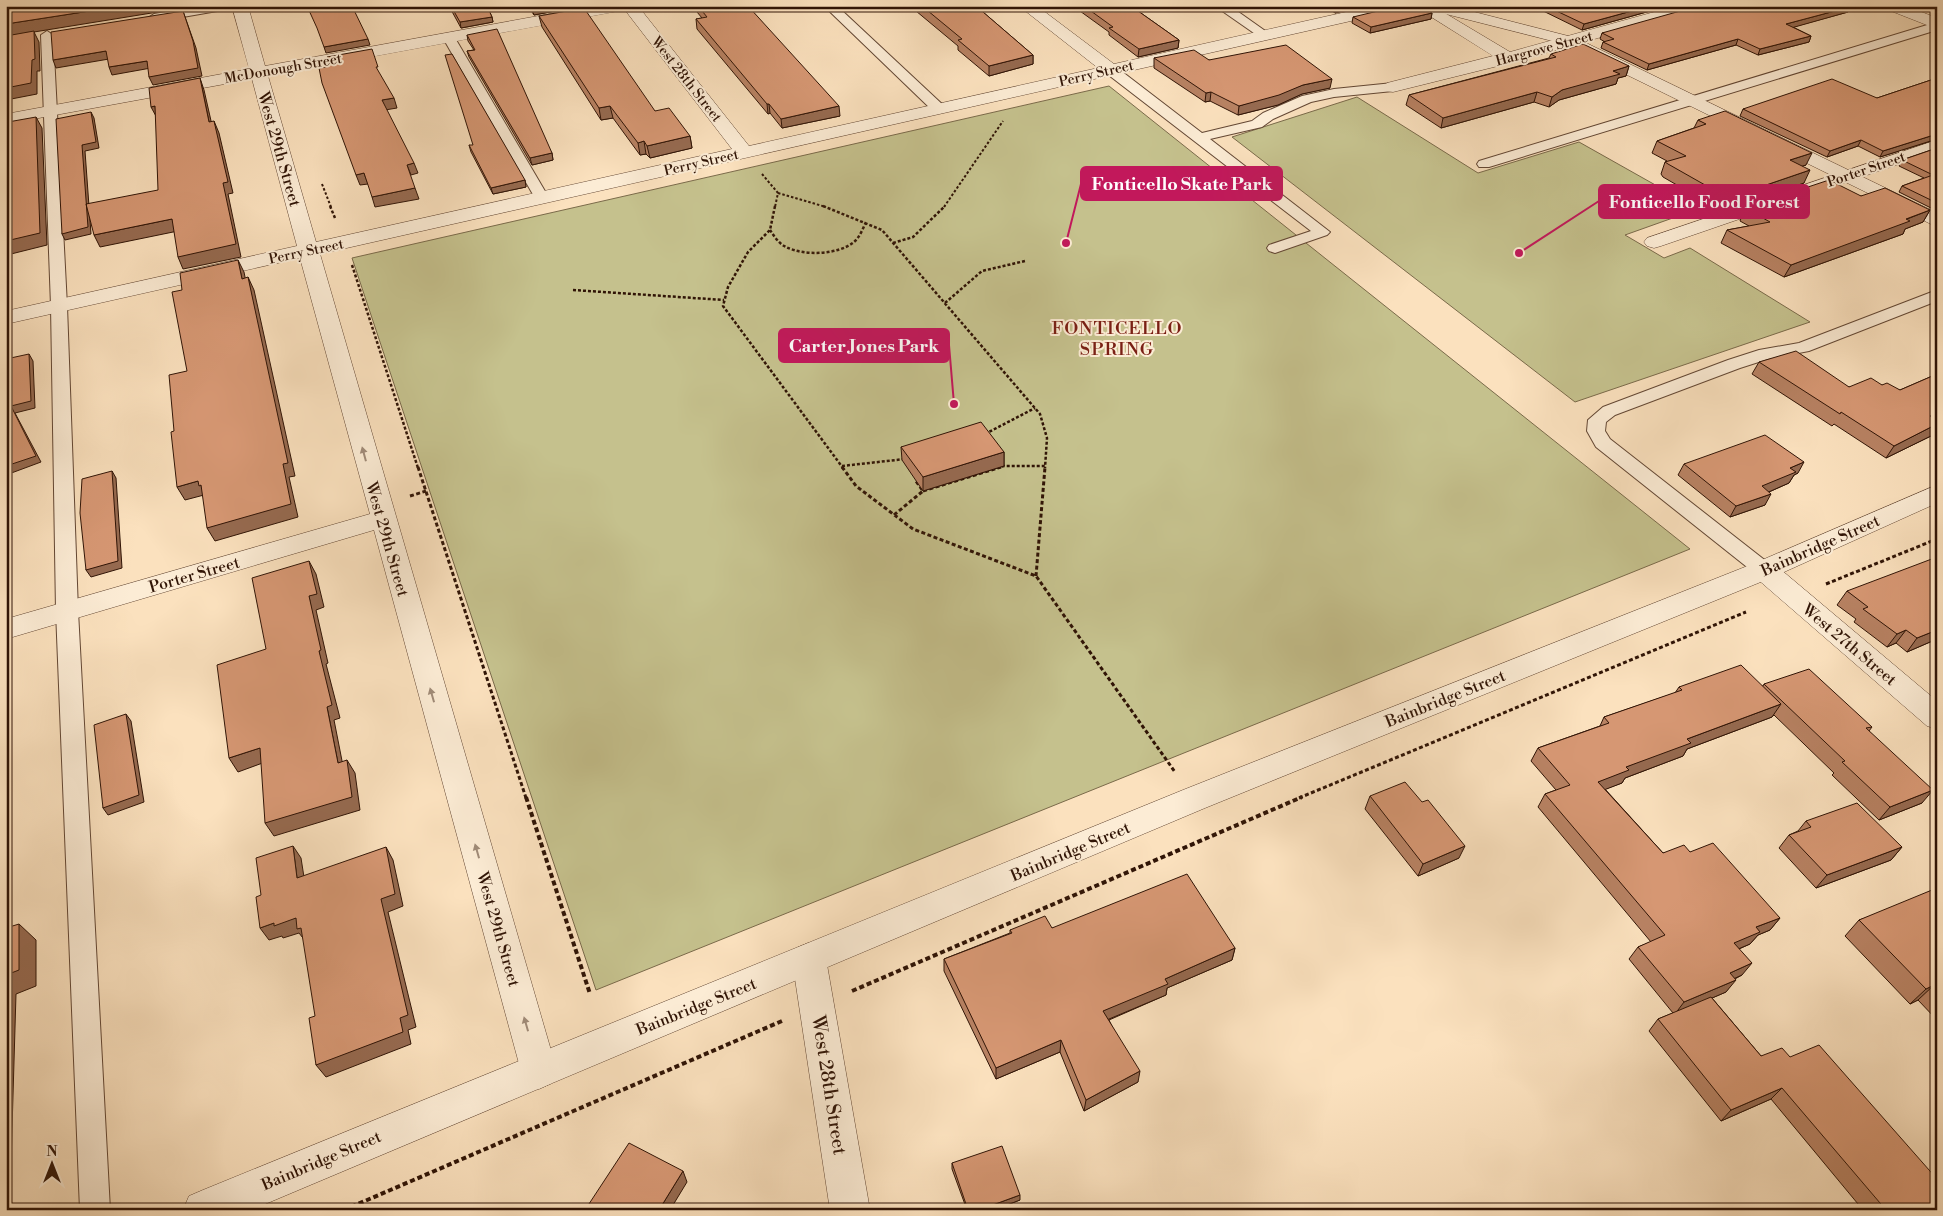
<svg xmlns="http://www.w3.org/2000/svg" width="1943" height="1216" font-family="'Libre Bodoni',serif">
  <rect width="100%" height="100%" fill="#fbe1be"/>
  <filter id="stains"><feTurbulence type="fractalNoise" baseFrequency=".004" numOctaves="4"/><feColorMatrix values="0 0 0 0 .2 0 0 0 0 .09 0 0 0 0 .02 0 0 0 .5 -.17"/></filter>
  <radialGradient id="worn" r=".72"><stop offset=".6" stop-color="#630" stop-opacity="0"/><stop offset="1" stop-color="#630" stop-opacity=".3"/></radialGradient>
  <path fill="#c5c18d" stroke="#7a6a4a" d="M1109 86 1690 549 596 990 352 258Z
    M1357 97 1478 173 1579 142 1698 209 1625 235 1664 258 1690 248 1810 322 1575 402 1232 137Z"/>
  <g fill="none" stroke-linecap="round" stroke-linejoin="round">
    <defs>
      <path id="service" d="M201 6H229L223 10 154 22 148 18 154 14Z
        M824 6H837L943 105 945 108 943 111H933Z
        M1215 6H1230L1271 35 1265 39 1261 38Z
        M1937 22V30L1489 167H1479L1477 164 1479 161Z
        M47 31 53 35 67 306 78 611 110 1210H80L56 611 51 306 41 35Z
        M449 34 455 38 549 198 547 201H537L535 198 443 38Z
        M1111 66 1116 67 1202 133 1252 121 1263 113 1302 96 1334 89 1393 83 1400 87 1393 91 1334 97 1311 102 1273 119 1262 127 1210 139 1330 232 1327 235 1275 253 1269 251 1267 248 1269 245 1311 231 1106 73 1105 70Z
        M1937 290V301L1809 351 1768 359 1740 368 1615 415 1606 422 1605 431 1610 439 1771 565 1774 570 1771 575 1764 577 1757 575 1596 447 1587 431 1588 420 1603 407 1728 360 1759 350 1799 343Z"/>
      <path id="minor" d="M232 6H248L265 66 593 6H638L749 146 1098 68 1019 6H1037L1114 64 1373 6H1403L1400 9 1395 11 320 254 557 1071 552 1083 539 1089 526 1083 521 1071 374 530 6 639V619L370 514 300 258 6 324V311L297 246 252 79 6 124V114L249 69ZM625 10 732 149 316 242 268 76Z
        M1414 6H1433L1510 52 1676 6H1702L1699 9 1514 62 1393 92 1387 91 1384 87 1387 83 1493 56Z
        M1883 6H1906L1937 18V29L1886 9Z
        M1937 140V151L1661 246 1654 248 1647 246 1644 242 1647 238Z
        M1764 561 1773 563 1937 701V729L1927 726 1755 577 1751 570 1755 563Z
        M809 943 821 948 826 959 870 1210H830L792 959 797 948Z"/>
      <path id="tertiary" d="M1423 6H1451L1576 38 1937 213V227L1564 44 1426 9Z
        M1937 485V503L1773 577 1205 808 251 1210H183L189 1196 203 1190 1183 790 1755 563Z"/>
    </defs>
    <use href="#service" stroke="#634734" stroke-width="2"/>
    <use href="#minor" stroke="#634734" stroke-width="1"/>
    <use href="#tertiary" stroke="#634734" stroke-width="1"/>
    <path stroke="#301406" stroke-width="2" stroke-dasharray="2.5 2" stroke-linecap="butt" d="M762 174 778 193 775 207
      M322 184 331 207
      M778 193 826 207
      M944 207 1003 121"/>
    <path stroke="#301406" stroke-width="2.5" stroke-dasharray="3 2" stroke-linecap="butt" d="M330 206 335 218
      M775 206 770 230 748 252 728 287 723 306 843 468
      M823 206 882 230 1040 414 1047 438 1045 468
      M770 230C774 236 779 244 786 247 804 256 838 255 854 242 860 237 863 228 866 222
      M893 243 913 237 945 206
      M352 265 418 468
      M573 290 724 300
      M945 303 982 271 1025 261
      M985 434 1035 408
      M842 466 905 459
      M997 468 1004 466H1046"/>
    <path stroke="#301406" stroke-width="3" stroke-dasharray="4 2.5" stroke-linecap="butt" d="M418 467 526 798
      M842 467 856 486 913 529 1036 576 1175 772
      M923 491 1001 467
      M410 496 426 491
      M894 515 923 491 916 481
      M1036 576 1045 467
      M1826 584 1937 539
      M1299 798 1746 612"/>
    <path stroke="#301406" stroke-width="4" stroke-dasharray="5 3" stroke-linecap="butt" d="M526 797 590 994
      M852 991 1302 797
      M344 1210 782 1021"/>
    <use href="#service" fill="#fcecd5" fill-rule="evenodd"/>
    <use href="#minor" fill="#fcecd5" fill-rule="evenodd"/>
    <use href="#tertiary" fill="#fcecd5" fill-rule="evenodd"/>
  </g>
  <path fill="#b88263" stroke="#301406" d="M449 6H487L492 17 493 22 461 28Z
    M528 6H576L577 7 534 15Z
    M692 6H748L840 116 782 128 770 113 768 114 697 29 696 19 702 18Z
    M910 6H976L1033 55V64L989 76 958 50V46Z
    M1073 6H1131L1179 40 1178 48 1138 57 1109 35V32Z
    M1325 6H1363L1335 13Z
    M1459 6H1506L1484 10 1479 7 1471 9Z
    M1533 6H1668L1582 30Z
    M1850 7 1848 12 1793 27 1811 36 1809 42 1758 55 1736 45 1647 70 1601 48 1603 42H1605L1600 39 1602 33Z
    M1432 13 1431 19 1370 33 1352 23 1353 17Z
    M539 16 655 111 690 136 692 148 650 158 646 154 640 155 613 118 601 120 542 27Z
    M467 35 552 153 553 160 532 165 469 57 467 51 474 50 468 41Z
    M1551 54 1629 66 1626 76 1618 78 1616 84 1559 100 1549 107 1534 102 1441 128 1406 105 1409 95 1549 58Z
    M1154 58 1209 60 1330 88 1302 94 1278 105 1238 115 1210 101 1205 102 1154 68Z
    M1937 78V139L1880 157 1858 146 1827 157 1740 116 1743 109 1877 98Z
    M1698 120 1806 165 1802 166 1804 183 1722 211 1663 177 1661 174 1665 162 1667 161 1652 153 1657 141 1694 128Z
    M469 145 525 180 526 187 493 194 471 152Z
    M1937 148V211L1899 192 1902 186 1924 178 1899 166 1902 160Z
    M1861 196 1930 210 1923 222 1905 229 1903 234 1784 277 1721 243 1727 230 1749 226 1740 221 1745 208Z
    M1759 362 1849 387 1882 385 1900 390 1937 374V429L1933 435 1886 458 1834 424 1832 426 1752 374Z
    M901 447 1004 452V466L923 491 902 460Z
    M1684 464 1798 473 1794 475 1789 483 1769 492 1765 505 1730 517 1678 475Z
    M1847 591 1937 639 1907 652 1896 643 1887 647 1854 622 1856 619 1837 605Z
    M1764 684 1872 727 1869 731 1922 803 1879 820 1832 775 1834 773 1774 715 1772 717 1687 749 1683 756 1625 778 1622 783 1605 789 1663 853 1690 852 1780 918 1770 930 1758 935 1750 944 1739 949 1742 975 1735 979 1726 992 1712 998 1761 1056 1790 1057 1937 1210H1863L1771 1099 1721 1121 1649 1031 1658 1019 1673 1013 1629 959 1638 947 1651 942 1538 807 1545 794 1556 790 1531 761 1538 748 1600 726 1604 717 1675 693 1679 687 1763 686Z
    M1370 796 1459 858 1418 876 1365 809Z
    M1806 821 1902 847 1891 860 1816 888 1779 848 1789 835 1798 831Z
    M1937 895V1020L1918 1000 1910 1004 1845 936 1859 920Z
    M1052 928 1235 948 1232 960 1167 988 1166 995 1109 1020 1138 1082 1084 1111 1060 1052 996 1079 944 971V959L1010 933V930Z
    M952 1163 1020 1200 994 1210H967L952 1169Z"/>
  <path fill="#966a50" stroke="#301406" d="M122 6H195L34 32 39 42 40 71H37V94L6 100V24Z
    M549 6H576L577 7 534 15 532 9Z
    M1339 6H1363L1335 13 1336 7Z
    M1472 6H1479V7L1471 9Z
    M1485 6H1506L1484 10Z
    M1650 6H1668L1582 30 1584 24Z
    M1850 7 1848 12 1784 30 1786 24Z
    M183 11 196 48 202 76 153 85 149 77Z
    M1432 13 1431 19 1370 33 1371 27Z
    M492 17 493 22 461 28 460 22Z
    M1811 36 1809 42 1758 55 1760 49Z
    M368 39 370 45 326 53 324 47Z
    M1738 39 1736 45 1647 70 1649 64Z
    M1179 40 1178 48 1138 57 1139 49Z
    M106 51 109 59 56 68 53 60Z
    M1033 55V64L989 76V66Z
    M147 61 151 68 112 75 109 67Z
    M1629 66 1626 76 1618 78 1616 84 1559 100 1549 107 1552 97 1562 90 1613 71Z
    M200 78 204 90 214 134 209 122Z
    M1332 79 1330 88 1302 94 1278 105 1238 115 1239 106 1303 85Z
    M1211 92 1210 101 1205 102 1206 93Z
    M1537 92 1534 102 1441 128 1443 118Z
    M394 98 397 108 385 110 382 100Z
    M767 104H769L770 113 768 114Z
    M155 106 157 118 151 107Z
    M610 106 613 118 601 120 599 108Z
    M839 106 840 116 782 128 781 119Z
    M91 112 94 118 99 148 85 151 91 234 65 240 62 234 82 145Z
    M36 117 42 128 47 245 11 254 6 246V241Z
    M214 121 219 133 233 193 228 194 241 257 183 269 178 257 223 183Z
    M1937 134V139L1880 157 1883 151Z
    M690 136 692 148 650 158 647 146Z
    M1861 140 1858 146 1827 157 1830 151Z
    M644 141 646 154 640 155 638 143Z
    M552 153 553 160 532 165 530 158Z
    M1812 153 1806 165 1784 172 1790 160Z
    M414 163 418 173 411 175 407 165Z
    M1810 170 1804 183 1722 211 1728 198Z
    M364 173 368 184 360 185 356 175Z
    M525 180 526 187 493 194 491 188Z
    M415 188 419 199 375 207 372 197Z
    M1930 210 1923 222 1905 229 1903 234 1784 277 1791 265Z
    M172 219 178 231 100 247 94 235Z
    M238 260 244 272 248 292 242 279Z
    M248 277 254 290 295 476 289 477 298 517 215 541 207 528 283 464Z
    M29 354 33 361 35 408 15 413 41 462 6 475 11 406Z
    M1937 413V422L1930 416Z
    M1937 424V429L1933 435 1886 458 1894 446Z
    M1004 452V466L923 491V477Z
    M1804 462 1798 473 1794 475 1789 483 1755 498 1762 486 1790 468Z
    M112 471 116 478 122 568 91 577 86 570Z
    M198 481 201 485 204 495 185 500 177 487Z
    M1771 494 1765 505 1730 517 1736 506Z
    M309 561 316 574 324 607 316 610 328 663 326 664 340 718 334 720 345 776 338 763 327 707 319 651 309 596Z
    M1906 630 1896 643 1887 647 1897 634Z
    M1937 630V639L1907 652 1917 638Z
    M1781 704 1772 717 1687 749 1683 756 1625 778 1622 783 1591 795 1598 782 1626 767 1687 739Z
    M126 714 131 721 144 802 108 815 103 808Z
    M260 748 268 761 238 772 229 758Z
    M347 760 355 773 360 810 274 836 265 823Z
    M1933 790 1922 803 1879 820 1890 807Z
    M293 846 301 858 306 890 297 878Z
    M1465 846 1459 858 1418 876 1423 864Z
    M386 847 393 860 403 906 388 912 416 1027 408 1030 411 1044 326 1077 316 1065 381 899Z
    M1902 847 1891 860 1816 888 1827 875Z
    M296 918 304 931 306 942 299 933 283 938 282 936 269 940 260 928 274 923Z
    M1780 918 1770 930 1758 935 1750 944 1724 955 1734 943 1756 927Z
    M19 924 36 940V986L16 994 11 1163 6 1164V975Z
    M1235 948 1232 960 1167 988 1166 995 1102 1022 1103 1011 1165 979Z
    M1752 963 1742 975 1720 985 1730 973Z
    M1736 980 1726 992 1675 1014 1684 1002Z
    M1934 985 1918 1000 1910 1004 1926 989Z
    M1061 1040 1060 1052 996 1079V1068Z
    M1140 1071 1138 1082 1084 1111 1086 1100Z
    M1782 1088 1771 1099 1721 1121 1731 1110Z
    M683 1171 687 1182 670 1210H659Z
    M1020 1195V1200L994 1210H979Z"/>
  <path fill="#d69773" stroke="#301406" d="M6 6H122L6 24Z
    M307 6H352L368 39 324 47 317 28Z
    M451 6H487L492 17 460 22Z
    M530 6H549L532 9Z
    M698 6H748L839 106 781 119 769 104H767L696 19 707 17Z
    M922 6H976L1033 55 989 66 958 40 962 39Z
    M1084 6H1131L1179 40 1139 49 1109 28 1113 27Z
    M1399 6H1421L1432 13 1371 27 1353 17Z
    M1546 6H1650L1584 24Z
    M1698 6H1850V7L1786 24 1811 36 1760 49 1738 39 1649 64 1603 42 1614 39 1602 33Z
    M584 8 655 111 669 108 690 136 647 146 644 141 638 143 610 106 599 108 539 16Z
    M183 11 193 41 198 68 149 77 147 61 109 67 106 51 53 60 51 32Z
    M497 29 552 153 530 158 467 51 475 50 467 35Z
    M34 31 35 59 32 60 31 83 6 88V36Z
    M1583 44 1629 66 1613 71 1620 74 1562 90 1552 97 1537 92 1443 118 1409 95 1556 57 1551 54Z
    M1286 45 1332 79 1303 85 1279 95 1239 106 1211 92 1206 93 1154 58 1194 50 1209 60Z
    M372 49 378 67H376L394 98 382 100 414 163 407 165 415 188 372 197 364 173 356 175 322 83 319 68 326 67 325 63 329 62 327 57Z
    M452 54 525 180 491 188 469 145H473L445 55Z
    M200 78 209 122 214 121 228 182 223 183 236 244 178 257 172 219 94 235 86 204 158 190 155 106 151 107 149 88Z
    M1937 78V134L1883 151 1861 140 1830 151 1743 109 1832 79 1877 98Z
    M1725 111 1812 153 1790 160 1810 170 1728 198 1668 164 1665 162 1686 156 1657 141 1706 124 1698 120Z
    M91 112 96 142 82 145 88 227 62 234 56 119Z
    M36 117 40 233 6 241V149H7L8 122Z
    M1937 148V203L1902 186 1933 175 1902 160Z
    M1829 180 1861 196 1885 188 1930 210 1906 219 1910 221 1791 265 1727 230 1770 222 1745 208Z
    M238 260 242 279 248 277 288 463 283 464 291 504 207 528 201 485 199 486 198 481 177 487 171 432 174 431 169 375 187 371 172 292 182 290 180 273Z
    M1796 351 1849 387 1871 378 1882 385 1887 383 1900 390 1937 374V413L1930 416 1937 420V424L1894 446 1841 412 1840 414 1759 362Z
    M29 354 31 401 11 406 36 456 6 466V359Z
    M981 422 1004 452 923 477 901 447Z
    M1765 435 1804 462 1790 468 1796 472 1762 486 1771 494 1736 506 1684 464Z
    M112 471 118 561 86 570 80 513 82 479Z
    M1937 557V630L1917 638 1906 630 1897 634 1863 609 1868 607 1847 591Z
    M309 561 317 594 309 596 321 650 319 651 332 705 327 707 338 763 347 760 352 797 265 823 260 748 229 758 217 665 266 649 252 578Z
    M1741 665 1781 704 1687 739 1691 743 1626 767 1629 770 1598 782 1663 853 1684 845 1690 852 1713 843 1780 918 1756 927 1760 932 1734 943 1752 963 1730 973 1736 980 1684 1002 1638 947 1665 935 1545 794 1570 785 1538 748 1609 723 1604 717 1682 690 1679 687Z
    M1809 669 1872 727 1866 728 1933 790 1890 807 1842 762 1845 761 1764 684Z
    M126 714 139 795 103 808 94 725Z
    M1405 782 1422 802 1428 800 1465 846 1423 864 1370 796Z
    M1857 803 1902 847 1827 875 1789 835 1811 827 1806 821Z
    M293 846 297 878 386 847 395 894 381 899 408 1015 400 1018 403 1032 316 1065 309 1018 315 1016 301 928 297 929 296 918 274 926V923L260 928 256 897 261 895 256 858Z
    M1187 874 1235 948 1165 979 1168 984 1103 1011 1140 1071 1086 1100 1061 1040 996 1068 944 959 1012 933 1010 930 1045 916 1052 928Z
    M1932 890 1937 895V988L1934 985 1926 989 1859 920Z
    M19 924V970L6 975V928Z
    M1711 997 1761 1056 1782 1048 1790 1057 1819 1045 1937 1179V1210H1886L1782 1088 1731 1110 1658 1019Z
    M629 1143 683 1171 659 1210H585Z
    M1002 1146 1020 1195 979 1210H968L952 1163Z"/>
  <defs><path id="oneway-solid" d="M-6-.8H1V-3.2L6.5 0L1 3.2V.8H-6Z" transform="scale(1.25)"/></defs>
  <g fill="#a08b78">
    <use href="#oneway-solid" transform="translate(364 454) rotate(-105)"/>
    <use href="#oneway-solid" transform="translate(432 695) rotate(-106)"/>
    <use href="#oneway-solid" transform="translate(477 851) rotate(-106)"/>
    <use href="#oneway-solid" transform="translate(526 1024) rotate(-106)"/>
  </g>
  <g text-anchor="middle" stroke-width="4" stroke-linejoin="round" paint-order="stroke">
    <g font-size="14" fill="#301406" stroke="#fcecd5">
      <text transform="translate(1544 48) rotate(-15)" y="5">Hargrove Street</text>
      <text transform="translate(283 68) rotate(-10)" y="5">McDonough Street</text>
      <text transform="translate(1096 73) rotate(-13)" y="5">Perry Street</text>
      <text transform="translate(687 79) rotate(52)" y="5">West 28th Street</text>
      <text transform="translate(701 162) rotate(-13)" y="5">Perry Street</text>
      <text transform="translate(1866 169) rotate(-19)" y="5">Porter Street</text>
      <text transform="translate(306 251) rotate(-12)" y="5">Perry Street</text>
    </g>
    <g font-size="16" fill="#301406" stroke="#fcecd5">
      <text transform="translate(280 149) rotate(74)" y="6">West 29th Street</text>
      <text transform="translate(388 539) rotate(74)" y="6">West 29th Street</text>
      <text transform="translate(1820 545) rotate(-24)" y="6">Bainbridge Street</text>
      <text transform="translate(194 574) rotate(-16)" y="6">Porter Street</text>
      <text transform="translate(1850 644) rotate(40)" y="6">West 27th Street</text>
      <text transform="translate(1445 698) rotate(-22)" y="6">Bainbridge Street</text>
      <text transform="translate(1070 851) rotate(-23)" y="6">Bainbridge Street</text>
      <text transform="translate(499 929) rotate(74)" y="6">West 29th Street</text>
      <text transform="translate(696 1006) rotate(-22)" y="6">Bainbridge Street</text>
      <text transform="translate(321 1160) rotate(-23)" y="6">Bainbridge Street</text>
    </g>
    <g font-size="18" letter-spacing="1" fill="#7a1f14" stroke="#fcecd5">
      <text x="1117" y="334">FONTICELLO<tspan x="1117" dy="21">SPRING</tspan></text>
    </g>
    <g font-size="19" fill="#301406" stroke="#fcecd5">
      <text transform="translate(830 1085) rotate(81)" y="7">West 28th Street</text>
    </g>
  </g>
  <path fill="none" stroke="#c2185b" stroke-width="2" d="M1066 243L1081 184M1519 253L1599 201M954 404L949 345"/>
  <g fill="#c2185b" stroke="#fcecd5" stroke-width="2">
    <circle cx="1066" cy="243" r="5"/>
    <circle cx="1519" cy="253" r="5"/>
    <circle cx="954" cy="404" r="5"/>
  </g>
  <g fill="#c2185b" stroke="#c2185b" stroke-width="2">
    <rect x="1081" y="167" width="201" height="33" rx="5"/>
    <rect x="1599" y="185" width="210" height="33" rx="5"/>
    <rect x="779" y="329" width="170" height="33" rx="5"/>
  </g>
  <g font-size="18" text-anchor="middle" font-weight="bold" fill="#fff">
    <text x="1182" y="190">Fonticello Skate Park</text>
    <text x="1704" y="208">Fonticello Food Forest</text>
    <text x="864" y="352">Carter Jones Park</text>
  </g>
  <rect width="1943" height="1216" fill="none" stroke="#fbe1be" stroke-width="25"/>
  <rect x="8" y="8" width="1928" height="1201" fill="none" stroke="#301406" stroke-width="2.5"/>
  <rect x="12" y="12" width="1918" height="1191" fill="none" stroke="#301406"/>
  <g transform="translate(52 1164)" stroke="#fcecd5" stroke-width="4" paint-order="stroke">
  <path d="M0-4L9 19L0 12L-9 19Z" fill="#301406"/>
  <text y="-8" font-size="14" font-weight="bold" text-anchor="middle" fill="#301406">N</text>
  </g>
  <rect width="100%" height="100%" filter="url(#stains)"/>
  <rect width="100%" height="100%" fill="url(#worn)"/>
</svg>
